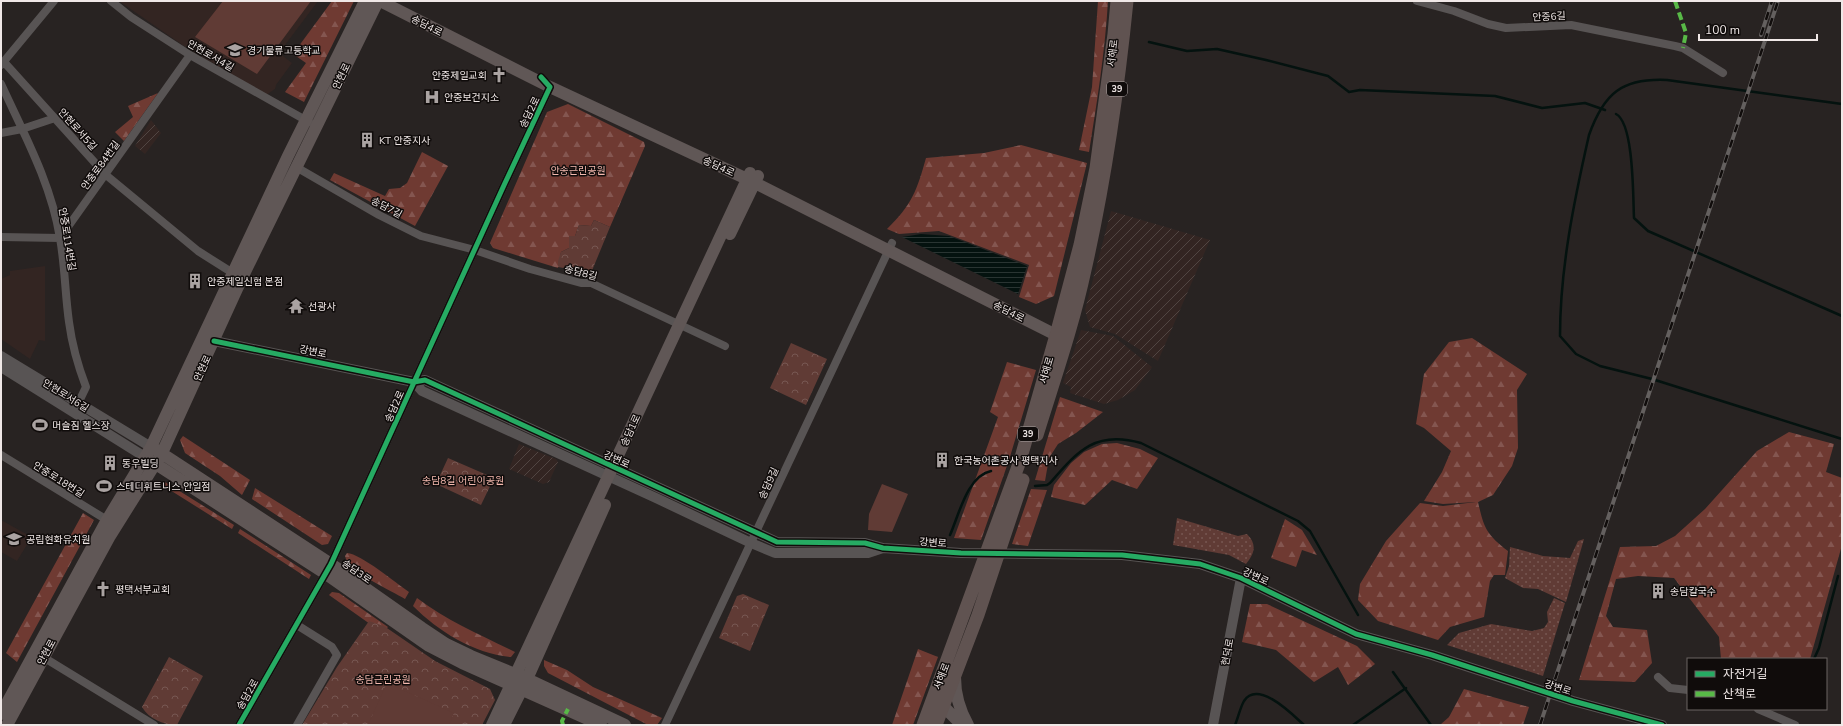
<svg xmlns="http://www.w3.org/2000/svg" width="1843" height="726" font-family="'Nunito Sans','Noto Sans KR',sans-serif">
  <defs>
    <pattern id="industrial-furrows" width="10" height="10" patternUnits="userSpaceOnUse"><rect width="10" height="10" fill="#332522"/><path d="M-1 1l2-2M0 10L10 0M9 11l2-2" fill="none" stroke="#514542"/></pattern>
    <pattern id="grass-dots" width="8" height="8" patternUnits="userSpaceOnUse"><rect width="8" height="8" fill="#603b35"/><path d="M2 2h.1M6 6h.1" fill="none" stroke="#775752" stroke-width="1.8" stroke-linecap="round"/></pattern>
    <pattern id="forest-firs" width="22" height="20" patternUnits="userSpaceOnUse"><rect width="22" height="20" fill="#6f3a32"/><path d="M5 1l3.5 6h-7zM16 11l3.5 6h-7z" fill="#845650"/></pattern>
    <pattern id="park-crowns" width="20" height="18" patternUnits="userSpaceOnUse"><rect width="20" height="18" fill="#603b35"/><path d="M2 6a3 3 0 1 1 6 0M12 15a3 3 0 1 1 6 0" fill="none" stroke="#775752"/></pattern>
    <pattern id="water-rules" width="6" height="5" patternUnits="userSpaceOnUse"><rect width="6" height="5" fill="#04120f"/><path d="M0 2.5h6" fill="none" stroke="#293432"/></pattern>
  </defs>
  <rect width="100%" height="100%" fill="#282322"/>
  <path fill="#332522" d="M119 1H318L279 53 292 63 276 85 275 89 266 95 184 46Z
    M45 266V341L39 340 30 359 1 339V279L10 275V271Z
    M1 520 28 535V543L17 561 1 552Z"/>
  <path fill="url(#industrial-furrows)" d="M151 120 161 133 145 154 135 146Z
    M1111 211 1210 240 1158 361 1115 334 1090 327 1085 310Z
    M1081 330 1113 336 1152 367 1135 390 1118 400 1104 404 1070 393 1071 387 1063 383Z
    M519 444 556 459 558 462 549 482 543 484 509 469Z"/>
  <path fill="url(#grass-dots)" d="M1177 518 1238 536 1247 534C1257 544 1255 553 1246 564L1229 555 1173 545Z
    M1584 539 1566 602 1538 589 1523 588 1505 578 1509 566 1510 547 1543 556 1570 558 1578 541Z
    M1554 598 1565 603 1543 676 1447 645 1459 633 1491 624 1532 631 1544 628 1548 622 1547 612Z"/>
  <path fill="url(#forest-firs)" d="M332 1H354L304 102 285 92 306 63 293 54Z
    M1098 1H1108C1105 52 1097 102 1089 152L1079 150 1092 87Z
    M158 93 124 141 115 132 133 117 128 106Z
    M568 104 644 142 645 146 610 227 594 220 591 226 579 225 575 236 569 237V248L561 252 558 268 493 248 490 243 547 112Z
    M1021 145 1087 163 1054 296 1036 304 1019 297 1029 265 939 231 899 234 887 229C912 205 917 190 926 158L984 153Z
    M422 152 448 166 415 226 330 180 334 173 385 196 389 189 400 188 407 183Z
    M1472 338 1527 374 1517 390 1518 448 1512 466 1493 495 1478 502C1484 528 1486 534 1508 551L1505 575H1494L1490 581 1484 617 1450 627 1438 640 1378 621 1358 600 1360 584 1386 541 1420 503 1443 506 1476 502 1443 504 1424 501 1442 472 1451 451 1424 428 1416 424 1424 374 1449 342Z
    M1007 362 1036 370 1009 460 981 540 954 538 998 417 990 412Z
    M1060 397 1103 412 1076 433 1058 444 1049 458 1045 481 1035 480Z
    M1789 432 1834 444 1826 472 1842 478V545L1810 659H1721L1719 637 1674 578 1638 576 1616 579 1606 616 1613 627 1647 630 1652 663 1635 682 1579 680 1620 547 1656 546 1675 536 1705 509 1757 451Z
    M183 436 250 480 242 495 220 476 185 453 180 440Z
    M1117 443 1140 449 1158 458 1137 489 1112 480 1085 505 1051 497 1054 485 1071 463 1084 452 1102 444Z
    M165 482 234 525 232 529 162 485Z
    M255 488 332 536 328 544 322 545 252 499Z
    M1031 489 1047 490 1028 546 1012 544Z
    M83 513 94 520 17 662 6 653Z
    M1285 519 1302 530 1317 555 1302 550 1296 567 1271 558Z
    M240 529 311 575 309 579 238 533Z
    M347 553C361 554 396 583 409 592L405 599C392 591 347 571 345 556Z
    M332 592 339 593 388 627 365 652 370 624 329 595Z
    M417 598C447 621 481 635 515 652L511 657C474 654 438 631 413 606Z
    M1250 604H1267L1357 646 1375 664 1348 685 1338 667 1314 682 1276 650 1242 642Z
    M918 649 938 657 913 725H892Z
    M544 660 567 670 593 687 662 718 657 725H648L548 673 544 666Z
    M1464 689 1529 707 1523 725H1440L1449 717Z"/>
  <path fill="url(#park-crowns)" d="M594 220 610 227 591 273 558 267V261L561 252 569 248V236H575L579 225 591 226Z
    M791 343 827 359 806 405 770 388Z
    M448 458 494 478 481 505 436 484Z
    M743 594 769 605 750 651 719 638 737 596Z
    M369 621 384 626 435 661 490 689 495 700 482 725H302L337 667Z
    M169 657 203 676 177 725C164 725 149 719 142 707Z"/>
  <path fill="#603b35" d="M223 1H311L257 74 195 37Z
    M882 484 908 494 892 532 868 530 869 514Z
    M387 683 454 713 449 725H368Z"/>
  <path fill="url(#water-rules)" d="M921 234 949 236 1027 266 1018 294 902 237Z"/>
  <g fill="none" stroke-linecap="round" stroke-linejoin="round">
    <path stroke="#04120f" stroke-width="2.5" d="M1149 42 1187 51 1217 49 1266 60 1328 76 1349 92 1360 90 1495 96 1542 108 1585 103 1605 110
      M1842 104 1667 80C1622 78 1604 93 1589 135 1574 201 1560 269 1560 336L1576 354 1600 366 1652 379 1842 439
      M1616 114C1634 123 1633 198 1634 218L1648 231 1842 316
      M1035 486 1047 485 1050 483C1078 451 1095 430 1141 443L1298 521 1310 531 1358 615
      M950 535C959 515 967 476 991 471
      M1814 659 1819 648 1838 576
      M1393 672 1431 725
      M1235 725C1238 718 1240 708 1244 701 1258 679 1293 715 1304 725
      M1353 725 1406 688"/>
    <path stroke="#585454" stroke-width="8" d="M111 1 131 17 190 55 309 122
      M1417 1 1454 11 1488 24 1506 28 1571 25 1675 46 1683 48 1723 73
      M4 62 106 175 198 251 236 275
      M1 65 54 1
      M1 84C24 134 51 183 60 238 65 266 65 294 69 322 72 345 78 366 86 387L74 412
      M1 133 22 129 55 118
      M296 167 379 215 421 236 475 250 530 269 581 283H591L725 346
      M1 237 60 238 190 55
      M1 455 107 520
      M43 657 154 725
      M1658 677 1670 688 1688 690
      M1758 709 1795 725
      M239 725 331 564 505 183 550 87
      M297 725 337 655 332 647 297 625
      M665 725 892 243"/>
    <path stroke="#585454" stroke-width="10" d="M214 341 414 382 425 380 777 542 865 543 883 548 961 553 1122 555 1200 564 1241 578 1356 634 1432 655 1573 701 1662 725
      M1 356 151 447
      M1 367 145 457
      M414 382 422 391 656 498 751 543 775 553H868L883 548
      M1213 725 1241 578"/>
    <path stroke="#605756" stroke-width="12" d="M380 1 550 87 747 179 1056 335
      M730 234 758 176
      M155 449 331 564 422 628 446 644 471 656 527 679 625 725
      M148 459 326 574 429 646 462 663 601 725
      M955 677C955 695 959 709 968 725
      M937 700 962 725
      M1 714 107 520 151 447 288 156 365 1
      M7 725 110 536 162 453 242 278 378 1
      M492 725 750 173
      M504 725 527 679 605 505"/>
    <path stroke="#605351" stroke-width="13" d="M1037 435C1054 380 1073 326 1085 270 1105 181 1118 91 1127 1
      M923 725 1020 461 1056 335 1080 245 1096 168 1114 34 1117 1
      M936 725 978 615 1023 480"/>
    <defs>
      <path id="rail" d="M1761 35 1772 1
        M1540 725 1778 1"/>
    </defs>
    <use href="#rail" stroke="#64605f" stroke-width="4"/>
    <use href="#rail" stroke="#100c0b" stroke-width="2.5" stroke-dasharray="8" stroke-linecap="butt"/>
    <path stroke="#58b947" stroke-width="4" stroke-dasharray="8 4" stroke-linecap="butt" d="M1675 1 1686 33 1683 48
      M563 725 562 721 568 709"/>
    <defs>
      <path id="cycleway" d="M214 341 414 382 425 380 777 542 865 543 883 548 961 553 1122 555 1200 564 1241 578 1356 634 1432 655 1573 701 1662 725
        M239 725 331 564 505 183 550 87 541 77"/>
    </defs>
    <use href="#cycleway" stroke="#100c0b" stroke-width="8"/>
    <use href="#cycleway" stroke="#26ab63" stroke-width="5"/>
  </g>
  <defs>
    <symbol id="school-bare" viewBox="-9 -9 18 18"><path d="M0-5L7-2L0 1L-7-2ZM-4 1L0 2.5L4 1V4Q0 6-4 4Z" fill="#aaa3a2" stroke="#100c0b" stroke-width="2.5" paint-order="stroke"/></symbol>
    <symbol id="church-bare" viewBox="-9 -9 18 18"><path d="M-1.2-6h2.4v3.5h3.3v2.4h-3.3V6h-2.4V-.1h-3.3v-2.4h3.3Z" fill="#aaa3a2" stroke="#100c0b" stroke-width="2.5" paint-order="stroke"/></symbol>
    <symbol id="hospital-bare" viewBox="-9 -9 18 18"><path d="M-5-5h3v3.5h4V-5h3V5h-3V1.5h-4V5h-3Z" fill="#aaa3a2" stroke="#100c0b" stroke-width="2.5" paint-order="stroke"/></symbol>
    <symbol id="building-bare" viewBox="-9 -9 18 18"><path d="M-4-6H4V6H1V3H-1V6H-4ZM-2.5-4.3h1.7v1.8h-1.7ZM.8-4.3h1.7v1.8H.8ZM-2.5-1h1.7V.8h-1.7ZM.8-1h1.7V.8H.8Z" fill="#aaa3a2" stroke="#100c0b" stroke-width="2.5" paint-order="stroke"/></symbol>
    <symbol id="temple-bare" viewBox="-9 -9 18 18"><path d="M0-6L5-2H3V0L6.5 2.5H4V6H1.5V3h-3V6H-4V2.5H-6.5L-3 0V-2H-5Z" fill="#aaa3a2" stroke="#100c0b" stroke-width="2.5" paint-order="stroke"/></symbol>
    <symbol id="stadium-bare" viewBox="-9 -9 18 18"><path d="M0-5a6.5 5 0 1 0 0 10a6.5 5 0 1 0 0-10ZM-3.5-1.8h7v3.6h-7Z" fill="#aaa3a2" stroke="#100c0b" stroke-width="2.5" paint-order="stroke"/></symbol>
  </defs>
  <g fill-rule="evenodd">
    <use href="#school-bare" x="224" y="39" width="22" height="22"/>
    <use href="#church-bare" x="488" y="64" width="22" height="22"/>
    <use href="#hospital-bare" x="421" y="86" width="22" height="22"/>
    <use href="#building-bare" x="356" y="129" width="22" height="22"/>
    <use href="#building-bare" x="184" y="270" width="22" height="22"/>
    <use href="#temple-bare" x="285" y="295" width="22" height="22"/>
    <use href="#stadium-bare" x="29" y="414" width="22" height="22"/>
    <use href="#building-bare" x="931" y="449" width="22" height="22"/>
    <use href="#building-bare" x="99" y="452" width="22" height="22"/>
    <use href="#stadium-bare" x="93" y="475" width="22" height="22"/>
    <use href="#school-bare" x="3" y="528" width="22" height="22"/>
    <use href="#church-bare" x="92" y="578" width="22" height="22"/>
    <use href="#building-bare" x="1647" y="580" width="22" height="22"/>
  </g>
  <g text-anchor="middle" stroke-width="3" stroke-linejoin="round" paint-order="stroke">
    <g fill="#100c0b" stroke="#ada6a5" stroke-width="1">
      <rect x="1107" y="82" width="20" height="14" rx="3"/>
      <rect x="1018" y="427" width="20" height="14" rx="3"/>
    </g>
    <g font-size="9" font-weight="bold" fill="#f0e8e7">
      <text x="1117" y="92">39</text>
      <text x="1028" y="437">39</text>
    </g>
    <g font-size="10" fill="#f0e8e7" stroke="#100c0b">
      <text transform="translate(1549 16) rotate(-3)" y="4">안중6길</text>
      <text transform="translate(427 25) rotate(27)" y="4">송담4로</text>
      <text transform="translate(1112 53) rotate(-83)" y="4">서해로</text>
      <text transform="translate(211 55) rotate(30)" y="4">안현로서4길</text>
      <text transform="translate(341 76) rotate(-64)" y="4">안현로</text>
      <text transform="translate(529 112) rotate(-64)" y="4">송담2로</text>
      <text transform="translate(78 129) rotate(48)" y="4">안현로서5길</text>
      <text transform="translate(100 165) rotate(-54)" y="4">안중로84번길</text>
      <text transform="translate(719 166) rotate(25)" y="4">송담4로</text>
      <text transform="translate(387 207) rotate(28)" y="4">송담7길</text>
      <text transform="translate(68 239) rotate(81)" y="4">안중로114번길</text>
      <text transform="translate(581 272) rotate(15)" y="4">송담8길</text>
      <text transform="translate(1009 311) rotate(27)" y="4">송담4로</text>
      <text transform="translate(313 351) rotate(12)" y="4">강변로</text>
      <text transform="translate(202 368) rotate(-65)" y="4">안현로</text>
      <text transform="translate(1046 370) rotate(-74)" y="4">서해로</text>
      <text transform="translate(66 395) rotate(32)" y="4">안현로서6길</text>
      <text transform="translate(394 406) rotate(-66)" y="4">송담2로</text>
      <text transform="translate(630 430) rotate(-65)" y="4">송담1로</text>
      <text transform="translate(617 459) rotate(24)" y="4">강변로</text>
      <text transform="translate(59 479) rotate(32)" y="4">안중로18번길</text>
      <text transform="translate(768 483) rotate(-65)" y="4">송담9길</text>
      <text transform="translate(933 542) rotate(4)" y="4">강변로</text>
      <text transform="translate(357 571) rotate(35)" y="4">송담3로</text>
      <text transform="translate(1256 576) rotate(25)" y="4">강변로</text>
      <text transform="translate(46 652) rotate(-62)" y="4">안현로</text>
      <text transform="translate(1227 652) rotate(-79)" y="4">현덕로</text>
      <text transform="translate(941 676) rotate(-69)" y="4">서해로</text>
      <text transform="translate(1558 687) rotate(18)" y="4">강변로</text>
      <text transform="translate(247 694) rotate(-60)" y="4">송담2로</text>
    </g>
    <g font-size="10" fill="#f0e8e7" stroke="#100c0b" text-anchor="start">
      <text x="247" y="54">경기물류고등학교</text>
      <text x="487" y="79" text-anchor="end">안중제일교회</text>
      <text x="444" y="101">안중보건지소</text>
      <text x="379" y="144">KT 안중지사</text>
      <text x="207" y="285">안중제일신협 본점</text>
      <text x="308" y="310">선광사</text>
      <text x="52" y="429">머슬짐 헬스장</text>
      <text x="954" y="464">한국농어촌공사 평택지사</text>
      <text x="122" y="467">동우빌딩</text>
      <text x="116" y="490">스테디휘트니스 안일점</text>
      <text x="26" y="543">공립현화유치원</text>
      <text x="115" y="593">평택서부교회</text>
      <text x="1670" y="595">송담칼국수</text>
    </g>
    <g font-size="10" fill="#f4b9af" stroke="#100c0b">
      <text x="578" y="174">안송근린공원</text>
      <text x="463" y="484">송담8길 어린이공원</text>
      <text x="383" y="683">송담근린공원</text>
    </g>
  </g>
  <rect width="1843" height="726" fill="none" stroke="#f0e8e7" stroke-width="4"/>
  <rect x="1687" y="658" width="140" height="52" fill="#100c0b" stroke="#6a6463"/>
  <rect x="1695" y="671" width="20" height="6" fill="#26ab63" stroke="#6a6463"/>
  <text x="1723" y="678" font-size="12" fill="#f0e8e7">자전거길</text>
  <rect x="1695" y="691" width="20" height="6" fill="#58b947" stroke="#6a6463"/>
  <text x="1723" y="698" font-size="12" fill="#f0e8e7">산책로</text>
  <path d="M1699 34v6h118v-6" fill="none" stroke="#f0e8e7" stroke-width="2"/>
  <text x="1705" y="34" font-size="12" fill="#f0e8e7" stroke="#100c0b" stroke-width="3" paint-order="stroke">100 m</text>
</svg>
